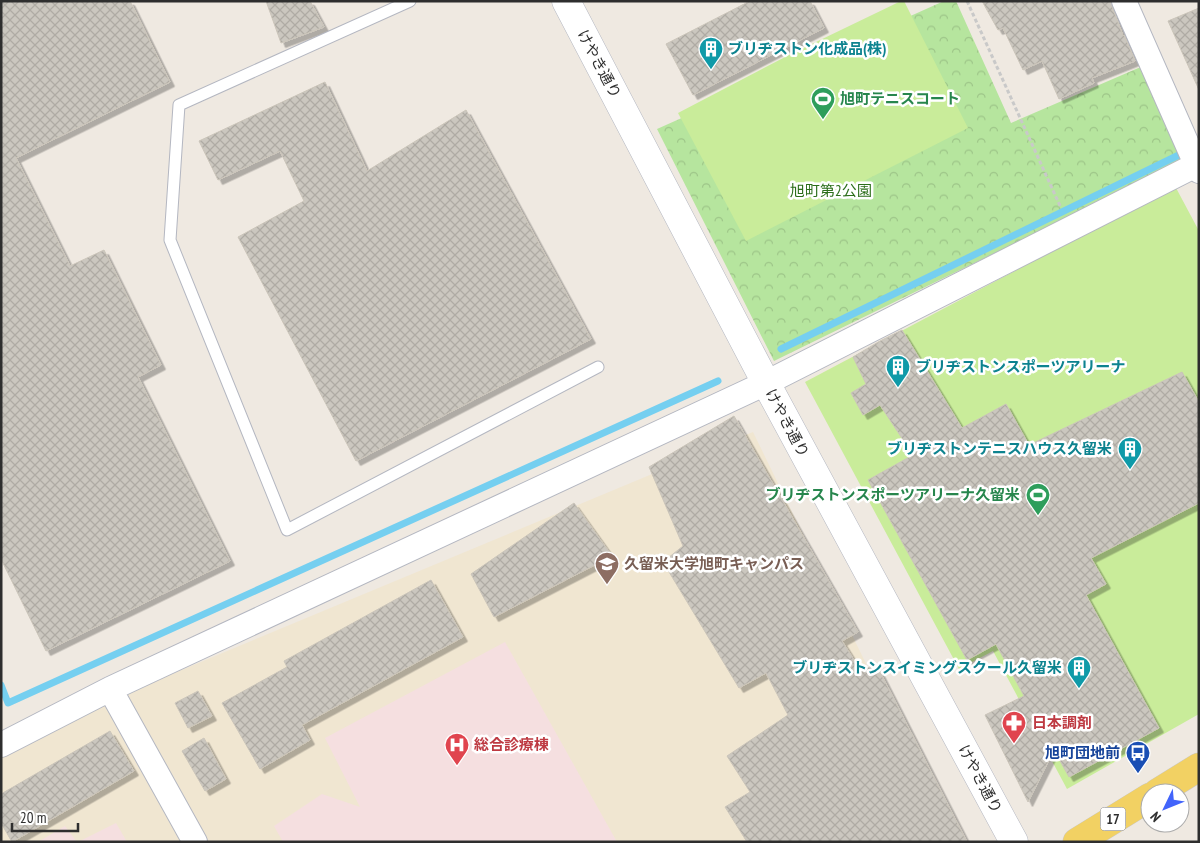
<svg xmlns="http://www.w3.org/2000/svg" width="1200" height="843" font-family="'PT Sans Narrow','Noto Sans JP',sans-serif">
  <defs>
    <pattern id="park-crowns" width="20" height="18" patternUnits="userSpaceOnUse" patternTransform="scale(1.25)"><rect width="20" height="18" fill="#b6e59e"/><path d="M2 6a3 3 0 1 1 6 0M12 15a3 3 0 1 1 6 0" fill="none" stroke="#9dc588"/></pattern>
    <pattern id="building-cross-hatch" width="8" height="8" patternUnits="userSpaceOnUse" patternTransform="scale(1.25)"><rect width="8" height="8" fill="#cbc7bf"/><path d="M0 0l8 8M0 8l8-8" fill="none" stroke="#afaba4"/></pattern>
    <filter id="shadow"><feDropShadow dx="4.5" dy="4.5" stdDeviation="0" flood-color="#0004"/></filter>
  </defs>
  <rect width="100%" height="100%" fill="#efe9e1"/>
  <path fill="#f0e6d1" d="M753 432 953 842H1V739L4 744Z"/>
  <path fill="#f5dfe0" d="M505 642 617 842H283L274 826 322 794 360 807 325 738Z
    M116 823 127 842H78Z
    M65 826 77 842H38Z"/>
  <path fill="url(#park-crowns)" d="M944 1H956L1011 123 1143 66 1185 160 774 361 657 129Z"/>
  <path fill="#c9ec9a" d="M901 1H904L968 128 746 241 678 113 787 56Z
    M1175 186 1199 231V714L1067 789 993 651 959 669 805 382Z"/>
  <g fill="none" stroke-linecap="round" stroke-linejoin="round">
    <path stroke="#75cff0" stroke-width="7" d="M781 349 1187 151
      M1 685 8 703 718 381"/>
  </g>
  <path fill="url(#building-cross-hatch)" stroke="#cbc5ba" filter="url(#shadow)" d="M1 1H130L170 82 16 158 70 266 104 250 161 365 138 377 230 561 46 651 1 559Z
    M266 1H310L324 27 281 43Z
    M750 1H810L824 28 693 95 666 44Z
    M982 1H1110L1123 36 1124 35 1135 61 1092 78 1094 83 1059 99 1042 61 1023 70 1003 28 998 30Z
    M1199 8V90L1168 21Z
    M325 82 367 171 466 110 591 339 356 461 238 237 304 201 280 151 218 180 199 141Z
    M902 330 962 428 1006 404 1029 445 1182 372 1199 402V503L1091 558 1106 584 1086 595 1159 728 1069 777 1054 750 1028 802 985 715 1024 696 996 644 967 660 868 480 913 455 880 405 863 415 851 393 866 384 853 357 880 341Z
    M734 416 858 632 842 641 861 671 876 664 967 842H747L725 807 750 792 727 756 788 715 766 673 739 688 663 562 683 546 649 467Z
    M574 503 612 556 494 617 471 574Z
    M431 580 463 637 302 725 310 740 260 769 222 703 287 667 284 661Z
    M198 691 212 716 188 728 175 703Z
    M110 731 134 771 12 842 1 823V794Z
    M204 738 226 779 205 791 182 751Z"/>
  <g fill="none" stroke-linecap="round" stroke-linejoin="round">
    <defs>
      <path id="service" d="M410 1 179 105 170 240 287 530 598 367"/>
      <path id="minor" d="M1124 1 1199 171
        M110 689 195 842
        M1 745 110 689 766 383 1196 165"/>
      <path id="tertiary" d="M566 1 766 383 1014 842"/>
      <path id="primary" d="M1157 793 1199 767
        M1077 842 1150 797"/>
    </defs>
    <use href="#service" stroke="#b4b7c1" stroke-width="13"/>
    <use href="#minor" stroke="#b4b7c1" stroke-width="26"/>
    <use href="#tertiary" stroke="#b4b7c1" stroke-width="29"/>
    <use href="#primary" stroke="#c9c9c9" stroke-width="29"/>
    <path stroke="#c9c9c9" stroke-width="3" stroke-dasharray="4 2.5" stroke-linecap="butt" d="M967 1 1061 208"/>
    <use href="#service" stroke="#fff" stroke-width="11"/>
    <use href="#minor" stroke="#fff" stroke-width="24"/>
    <use href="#tertiary" stroke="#fff" stroke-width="28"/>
    <use href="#primary" stroke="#f2d163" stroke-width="28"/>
  </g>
  <defs>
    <symbol id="building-pin" viewBox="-11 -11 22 30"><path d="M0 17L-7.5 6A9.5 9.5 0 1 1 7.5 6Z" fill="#0f9aa8" stroke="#fff"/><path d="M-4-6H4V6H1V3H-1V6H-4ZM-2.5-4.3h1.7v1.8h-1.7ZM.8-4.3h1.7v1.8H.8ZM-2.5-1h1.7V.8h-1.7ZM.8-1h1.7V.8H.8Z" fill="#fff"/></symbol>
    <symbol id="stadium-pin" viewBox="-11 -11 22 30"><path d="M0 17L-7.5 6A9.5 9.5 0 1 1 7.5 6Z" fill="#2e9e5b" stroke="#fff"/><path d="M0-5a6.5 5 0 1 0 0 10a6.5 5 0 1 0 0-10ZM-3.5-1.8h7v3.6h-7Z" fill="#fff"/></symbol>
    <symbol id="university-pin" viewBox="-11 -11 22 30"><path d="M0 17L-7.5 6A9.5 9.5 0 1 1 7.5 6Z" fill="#8d6e63" stroke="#fff"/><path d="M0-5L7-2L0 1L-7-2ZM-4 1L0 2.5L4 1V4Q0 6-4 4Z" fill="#fff"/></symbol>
    <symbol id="pharmacy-pin" viewBox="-11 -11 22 30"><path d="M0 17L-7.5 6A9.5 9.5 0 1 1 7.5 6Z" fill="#e0444e" stroke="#fff"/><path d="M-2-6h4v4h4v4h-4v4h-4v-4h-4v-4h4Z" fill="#fff"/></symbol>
    <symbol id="hospital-pin" viewBox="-11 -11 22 30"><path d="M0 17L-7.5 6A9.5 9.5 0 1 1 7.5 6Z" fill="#e0444e" stroke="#fff"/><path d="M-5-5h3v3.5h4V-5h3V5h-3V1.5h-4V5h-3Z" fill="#fff"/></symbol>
    <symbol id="bus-pin" viewBox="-11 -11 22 30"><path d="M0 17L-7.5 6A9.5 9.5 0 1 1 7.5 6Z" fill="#1a4fb4" stroke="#fff"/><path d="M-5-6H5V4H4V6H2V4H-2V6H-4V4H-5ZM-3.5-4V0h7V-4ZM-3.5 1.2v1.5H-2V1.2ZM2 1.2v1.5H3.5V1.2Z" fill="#fff"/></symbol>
  </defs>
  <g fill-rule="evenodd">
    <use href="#building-pin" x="697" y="35" width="28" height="38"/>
    <use href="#stadium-pin" x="809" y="85" width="28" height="38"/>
    <use href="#building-pin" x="884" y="353" width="28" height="38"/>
    <use href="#building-pin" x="1116" y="435" width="28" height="38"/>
    <use href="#stadium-pin" x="1024" y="481" width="28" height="38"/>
    <use href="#university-pin" x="593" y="550" width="28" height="38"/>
    <use href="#building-pin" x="1065" y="654" width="28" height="38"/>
    <use href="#pharmacy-pin" x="1000" y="709" width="28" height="38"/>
    <use href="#hospital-pin" x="443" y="731" width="28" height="38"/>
    <use href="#bus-pin" x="1124" y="739" width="28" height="38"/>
  </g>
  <g text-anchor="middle" stroke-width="5" stroke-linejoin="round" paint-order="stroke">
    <rect fill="#fff" stroke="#6d6d6d" stroke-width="1" x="1100.5" y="807.5" width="25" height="23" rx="4"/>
    <g font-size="14" font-weight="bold" fill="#2e2e2e">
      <text x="1113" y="824">17</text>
    </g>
    <g font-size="15" font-weight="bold" fill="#0d838f" stroke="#fff" text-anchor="start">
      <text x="728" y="54">ブリヂストン化成品(株)</text>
      <text x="916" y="372">ブリヂストンスポーツアリーナ</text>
      <text x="1112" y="454" text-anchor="end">ブリヂストンテニスハウス久留米</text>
      <text x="1062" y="673" text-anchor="end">ブリヂストンスイミングスクール久留米</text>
    </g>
    <g font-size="15" fill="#2e2e2e" stroke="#fff">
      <text transform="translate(599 64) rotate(62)" y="5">けやき通り</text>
      <text transform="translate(787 423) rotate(62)" y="5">けやき通り</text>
      <text transform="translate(980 779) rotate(62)" y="5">けやき通り</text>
    </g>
    <g font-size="15" font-weight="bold" fill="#27864d" stroke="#fff" text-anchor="start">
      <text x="840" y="104">旭町テニスコート</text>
      <text x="1020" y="500" text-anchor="end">ブリヂストンスポーツアリーナ久留米</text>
    </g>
    <g font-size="15" fill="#2c6e1b" stroke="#fff">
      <text x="831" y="196">旭町第2公園</text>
    </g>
    <g font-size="15" font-weight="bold" fill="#785e54" stroke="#fff" text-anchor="start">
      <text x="624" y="569">久留米大学旭町キャンパス</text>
    </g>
    <g font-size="15" font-weight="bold" fill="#be3a42" stroke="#fff" text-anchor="start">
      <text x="1032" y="728">日本調剤</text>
      <text x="474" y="750">総合診療棟</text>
    </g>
    <g font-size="15" font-weight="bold" fill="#164399" stroke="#fff" text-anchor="end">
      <text x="1120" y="758">旭町団地前</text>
    </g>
  </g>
  <rect width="1200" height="843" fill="none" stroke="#2e2e2e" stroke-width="5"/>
  <g transform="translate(1165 808) rotate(227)"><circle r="24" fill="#ffffff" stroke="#ababab"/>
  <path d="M0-4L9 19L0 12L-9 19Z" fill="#4264fb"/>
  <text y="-8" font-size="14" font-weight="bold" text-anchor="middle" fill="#2e2e2e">N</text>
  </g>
  <path d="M12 823v8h66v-8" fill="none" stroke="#2e2e2e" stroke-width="2.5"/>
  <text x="20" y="823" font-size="15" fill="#2e2e2e" stroke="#ffffff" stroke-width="4" paint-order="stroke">20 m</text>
</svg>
